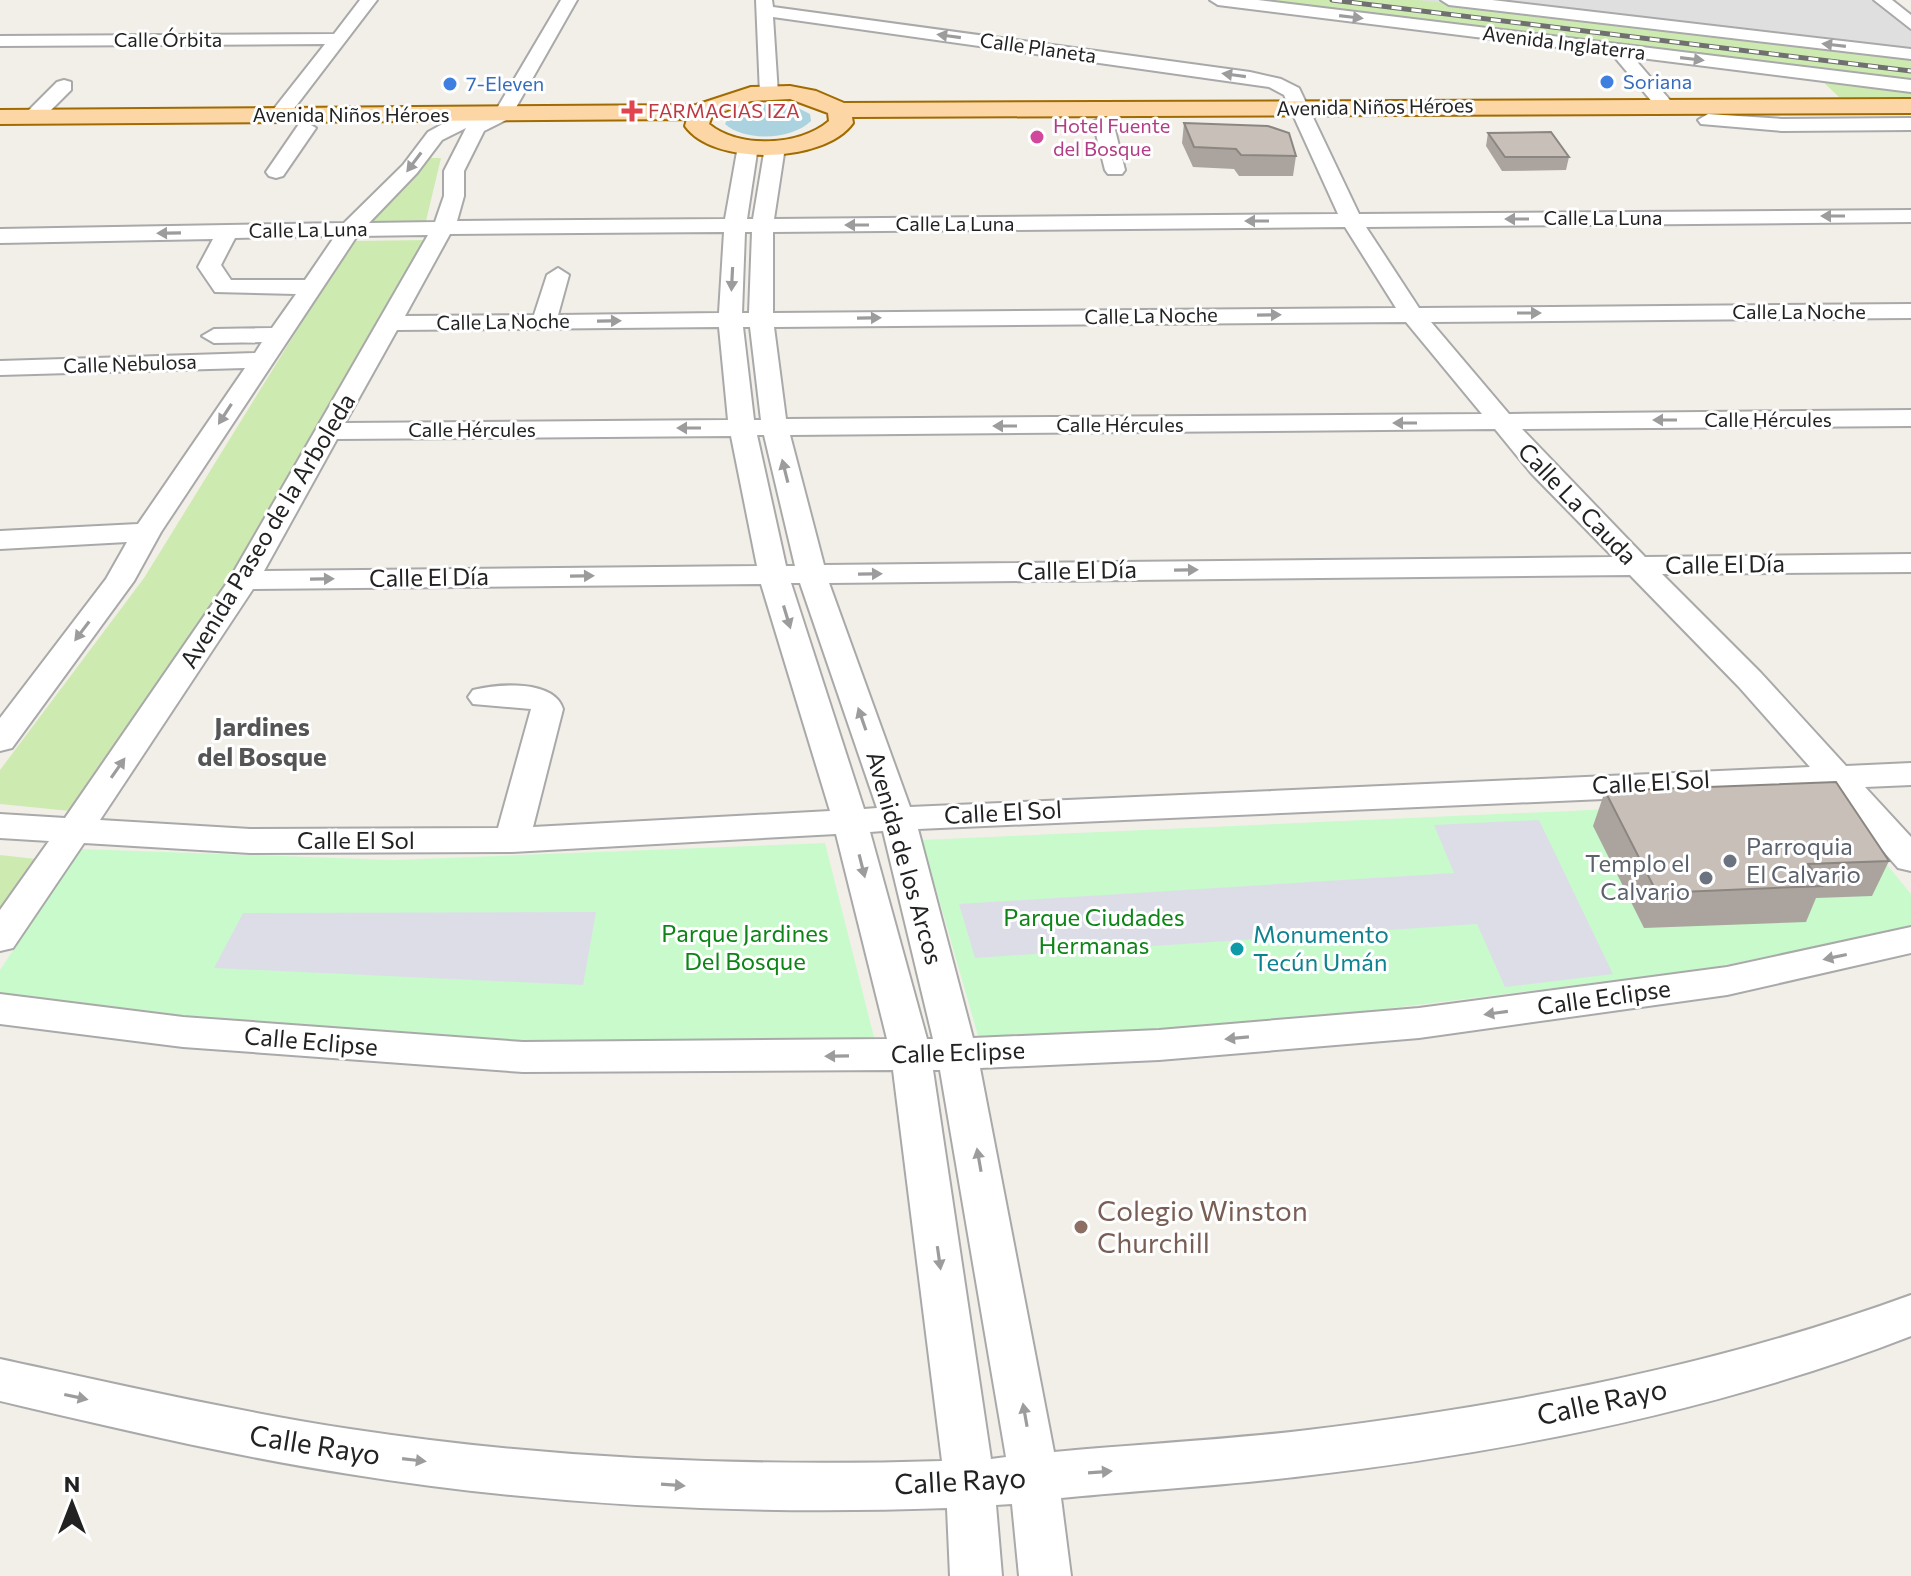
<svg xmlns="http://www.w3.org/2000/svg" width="1911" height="1576" font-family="Commissioner,sans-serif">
  <rect width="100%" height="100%" fill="#f2efe9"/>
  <path fill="#e0dfdf" d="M1341 0H1878L1911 28V68Z"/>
  <path fill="#cdebb0" d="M1257 0H1418L1911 58V83Z
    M1819 78 1911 89V97H1839Z
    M428 158H441L426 221H372Z
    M425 240 230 579 70 811 0 804V770L144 578 352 241Z
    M0 855 36 859 0 911Z"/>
  <path fill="#c8facc" d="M1833 799 1911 894V928L1700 970 1278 1022 979 1039 922 840Z
    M825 843 877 1049 551 1048 0 1002V970L80 849 393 860Z"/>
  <path fill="#dddde8" d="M1539 820 1613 974 1505 987 1477 924 975 958 959 904 1454 873 1434 825Z
    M596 912 583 985 214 968 243 913Z"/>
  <path fill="#aad3df" d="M766 104 794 106 810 114 811 121C792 140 745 142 725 124L731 112Z"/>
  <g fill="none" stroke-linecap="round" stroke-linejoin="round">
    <defs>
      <path id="minor" d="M360 0H377L286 119 279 121 269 115 325 44 0 46V36L334 34Z
        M561 0H577L510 118 484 131 464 171V196L457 221 725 219 738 146 748 140 758 146 747 219H753L765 147 775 141 785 147 774 219 1338 214 1284 95 1269 87 773 17 778 94 769 100 760 94 756 0H772L773 7 1250 72 1281 79 1299 88 1359 214 1911 210V222L1366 227 1419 308 1911 304V318L1431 322 1509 414 1911 410V426L1522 429 1645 557 1911 554V572L1662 574 1761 673 1846 766 1911 763V785L1865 787 1911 837V871L1898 868 1829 789 918 829 973 1038 1159 1030 1419 1008 1727 967 1911 927V953L1727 995 1419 1038 1159 1060 980 1068 1054 1452C1139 1444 1224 1440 1308 1430 1513 1405 1717 1366 1911 1295V1336C1718 1411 1509 1452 1303 1476 1222 1486 1142 1490 1061 1498L1071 1576H1019L1012 1504 996 1505 1002 1576H950L947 1508C747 1515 547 1506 349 1474 232 1456 116 1428 0 1401V1359C116 1384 233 1411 350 1429 546 1459 745 1467 942 1461L893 1070 523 1072 183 1047 0 1024V994L183 1017 523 1042 887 1039 836 834 512 852 250 853 84 843 13 948 0 951V910L49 841 0 838V814L65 818 229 580 428 235 357 236 161 532 134 581 12 748 0 751V718L106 579 127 542 0 549V531L138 524 245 368 0 375V361L255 353 262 342 214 343 202 336 214 329 272 328 296 294 215 292 198 267 213 239 0 243V229L344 223 403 165 428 132 448 121 496 110ZM466 128 444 171V196L435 222 369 223 417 173 442 140ZM1345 227 1396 308 773 313V232ZM724 232 719 313 558 315 569 275 558 268 547 275 534 315 405 316 450 234ZM745 232H752L749 313H742ZM335 236 305 280H231L221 265 235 238ZM1406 322 1482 414 786 419 774 327ZM719 327 728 420 345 423 397 330ZM743 327H750L761 420H754ZM1495 429 1531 473 1613 557 824 565 790 435ZM757 435H764L795 566H786ZM731 436 757 566 264 571 337 439ZM1630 575 1739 687 1810 767 910 807 829 583ZM791 583H800L877 808 864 809ZM761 584 830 811 533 827 563 709C554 679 497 684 473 690L468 697 473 704 531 709 498 828 250 829 100 820 253 589ZM883 831 933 1039H927L870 832ZM933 1070H940L1006 1457 991 1459Z
        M1210 0H1258L1911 80V92L1633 57 1675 106 1666 112 1659 110 1612 54 1218 5Z
        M1441 0H1492L1911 49V59L1449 5Z
        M1874 0H1892L1911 15V29Z
        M64 80 71 82V90L40 121H26V113L57 82Z
        M1708 114 1782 119 1911 118V130L1782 131 1701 124 1698 120Z
        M1103 116 1113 122 1125 170 1122 174H1108L1105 170 1093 122Z
        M306 122 316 128 283 176 276 178 269 176 266 172 299 124Z"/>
      <path id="major" d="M790 86 816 91 844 103 1911 99V113L852 117 853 123C825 163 714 167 685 126L687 119 0 124V110L696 105 751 87ZM790 99 828 113 829 121C800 146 739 149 709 124L712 116 751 101Z"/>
    </defs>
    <use href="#minor" stroke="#a9a9a9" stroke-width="4"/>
    <use href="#major" stroke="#a06b00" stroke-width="4"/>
    <use href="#minor" fill="#fff" fill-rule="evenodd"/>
    <use href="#major" fill="#fcd6a4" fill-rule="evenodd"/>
    <defs>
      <path id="rail" d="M1332 0 1911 71"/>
    </defs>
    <use href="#rail" stroke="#707070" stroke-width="5"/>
    <use href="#rail" stroke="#fff" stroke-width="3" stroke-dasharray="10" stroke-linecap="butt"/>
  </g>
  <path fill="#aba49e" d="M1184 123 1296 156 1293 176H1239L1234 169 1193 167 1182 143Z
    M1488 133 1569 157 1566 170 1502 171 1486 146Z
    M1605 791 1889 861 1872 896 1816 898 1806 922 1644 928 1593 826Z"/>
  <path fill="#c7bfb8" stroke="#8b8681" stroke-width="2" d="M1184 123 1268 126 1289 133 1296 156 1241 155 1236 149 1194 147Z
    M1551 132 1569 157H1505L1488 133Z
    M1836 782 1889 861 1808 864 1822 886 1657 893 1605 791Z"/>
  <defs><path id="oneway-solid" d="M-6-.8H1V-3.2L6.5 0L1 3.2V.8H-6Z" transform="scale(2)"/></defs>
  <g fill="#9c9c9c">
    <use href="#oneway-solid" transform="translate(1351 17) rotate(7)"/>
    <use href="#oneway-solid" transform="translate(949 36) rotate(-172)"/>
    <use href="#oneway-solid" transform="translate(1834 45) rotate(-173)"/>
    <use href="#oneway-solid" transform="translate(1692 59) rotate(7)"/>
    <use href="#oneway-solid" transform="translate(1234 75) rotate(-172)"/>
    <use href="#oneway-solid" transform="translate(414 162) rotate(127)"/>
    <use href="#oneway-solid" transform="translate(1833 216) rotate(180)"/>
    <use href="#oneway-solid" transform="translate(1517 219) rotate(180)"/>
    <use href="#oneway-solid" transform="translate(1257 221) rotate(180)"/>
    <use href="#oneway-solid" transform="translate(857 225) rotate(180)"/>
    <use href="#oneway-solid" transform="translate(169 233) rotate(179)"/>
    <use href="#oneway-solid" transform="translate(732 279) rotate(93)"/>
    <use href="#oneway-solid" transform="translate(1529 313)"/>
    <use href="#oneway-solid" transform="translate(1269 315) rotate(-1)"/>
    <use href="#oneway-solid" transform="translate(869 318) rotate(-1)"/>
    <use href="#oneway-solid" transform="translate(609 321) rotate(-1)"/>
    <use href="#oneway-solid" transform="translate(225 414) rotate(123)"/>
    <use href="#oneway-solid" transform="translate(1665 420) rotate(180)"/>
    <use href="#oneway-solid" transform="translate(1405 423) rotate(180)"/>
    <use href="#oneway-solid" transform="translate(1005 426) rotate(180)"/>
    <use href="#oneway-solid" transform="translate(689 428) rotate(180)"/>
    <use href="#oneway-solid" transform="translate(785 471) rotate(-104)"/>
    <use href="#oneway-solid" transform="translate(1186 570) rotate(-1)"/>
    <use href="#oneway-solid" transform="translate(870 574) rotate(-1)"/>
    <use href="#oneway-solid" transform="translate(582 576) rotate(-1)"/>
    <use href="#oneway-solid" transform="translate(322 579) rotate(-1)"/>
    <use href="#oneway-solid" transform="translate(787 617) rotate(73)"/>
    <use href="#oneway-solid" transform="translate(82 631) rotate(127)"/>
    <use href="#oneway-solid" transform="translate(862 719) rotate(-109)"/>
    <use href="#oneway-solid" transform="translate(118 768) rotate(-55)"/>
    <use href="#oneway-solid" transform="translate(862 866) rotate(76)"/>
    <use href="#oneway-solid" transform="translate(1835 957) rotate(168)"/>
    <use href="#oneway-solid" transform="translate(1496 1013) rotate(172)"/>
    <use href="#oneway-solid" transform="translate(1237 1038) rotate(175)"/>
    <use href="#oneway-solid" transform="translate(837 1056) rotate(179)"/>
    <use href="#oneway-solid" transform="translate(979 1160) rotate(-100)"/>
    <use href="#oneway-solid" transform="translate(939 1258) rotate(82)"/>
    <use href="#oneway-solid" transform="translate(76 1397) rotate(12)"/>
    <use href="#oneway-solid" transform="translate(1025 1415) rotate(-100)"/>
    <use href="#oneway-solid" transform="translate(414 1460) rotate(7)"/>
    <use href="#oneway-solid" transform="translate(1100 1472) rotate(-4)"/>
    <use href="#oneway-solid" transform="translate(673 1485) rotate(4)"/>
  </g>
  <g fill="#3f7fe0" stroke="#fff" stroke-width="3">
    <circle cx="1607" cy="82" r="8"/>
    <circle cx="450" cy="84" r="8"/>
  </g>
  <path fill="#e0444e" stroke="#fff" stroke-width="3" d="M628 99h8v8h8v8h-8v8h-8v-8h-8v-8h8z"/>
  <circle fill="#d1479c" stroke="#fff" stroke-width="3" cx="1037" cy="137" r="8"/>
  <g fill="#6b7280" stroke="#fff" stroke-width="3">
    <circle cx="1730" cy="861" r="8"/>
    <circle cx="1706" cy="878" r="8"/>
  </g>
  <circle fill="#0f9aa8" stroke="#fff" stroke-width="3" cx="1237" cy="949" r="8"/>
  <circle fill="#8d6e63" stroke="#fff" stroke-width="3" cx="1081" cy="1227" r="8"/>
  <g text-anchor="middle" stroke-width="6" stroke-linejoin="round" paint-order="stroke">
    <g font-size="20" fill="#222" stroke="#fff">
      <text x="168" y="47">Calle Órbita</text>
      <text transform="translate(1564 43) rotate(7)" y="7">Avenida Inglaterra</text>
      <text transform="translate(1038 48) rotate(8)" y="7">Calle Planeta</text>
      <text transform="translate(1375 107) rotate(-1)" y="7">Avenida Niños Héroes</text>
      <text x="351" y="122">Avenida Niños Héroes</text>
      <text x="1603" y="225">Calle La Luna</text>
      <text x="955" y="231">Calle La Luna</text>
      <text transform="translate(308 230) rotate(-1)" y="7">Calle La Luna</text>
      <text x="1799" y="319">Calle La Noche</text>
      <text transform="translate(1151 316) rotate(-1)" y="7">Calle La Noche</text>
      <text transform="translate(503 322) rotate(-1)" y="7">Calle La Noche</text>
      <text transform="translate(130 364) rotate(-2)" y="7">Calle Nebulosa</text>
      <text x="1768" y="427">Calle Hércules</text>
      <text x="1120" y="432">Calle Hércules</text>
      <text x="472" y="437">Calle Hércules</text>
    </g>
    <g font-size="20" fill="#366cbe" stroke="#fff" text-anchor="start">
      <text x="1623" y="89">Soriana</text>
      <text x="466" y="91">7-Eleven</text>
    </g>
    <g font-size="20" fill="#be3a42" stroke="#fff" text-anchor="start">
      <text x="648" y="118">FARMACIAS IZA</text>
    </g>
    <g font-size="20" fill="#b23c85" stroke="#fff" text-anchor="start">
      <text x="1053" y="133">Hotel Fuente<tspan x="1053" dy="23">del Bosque</tspan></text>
    </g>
    <g font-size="24" fill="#222" stroke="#fff">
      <text transform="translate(1577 504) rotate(46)" y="8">Calle La Cauda</text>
      <text transform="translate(268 531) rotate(-59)" y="8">Avenida Paseo de la Arboleda</text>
      <text transform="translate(1725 565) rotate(-1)" y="8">Calle El Día</text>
      <text transform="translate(1077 571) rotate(-1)" y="8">Calle El Día</text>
      <text transform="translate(429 578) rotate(-1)" y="8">Calle El Día</text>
      <text transform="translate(1651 783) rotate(-3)" y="8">Calle El Sol</text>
      <text transform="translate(1003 813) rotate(-3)" y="8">Calle El Sol</text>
      <text x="356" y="849">Calle El Sol</text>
      <text transform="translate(904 858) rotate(74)" y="8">Avenida de los Arcos</text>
      <text transform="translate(1604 998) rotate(-8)" y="8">Calle Eclipse</text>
      <text transform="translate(311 1042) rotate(5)" y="8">Calle Eclipse</text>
      <text transform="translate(958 1053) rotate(-2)" y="8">Calle Eclipse</text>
    </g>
    <g font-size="24" fill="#5b616d" stroke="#fff" text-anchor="start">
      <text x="1746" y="855">Parroquia<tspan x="1746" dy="28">El Calvario</tspan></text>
      <text x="1690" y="872" text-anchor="end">Templo el<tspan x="1690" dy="28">Calvario</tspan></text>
    </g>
    <g font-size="24" fill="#0c8416" stroke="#fff">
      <text x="1094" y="926">Parque Ciudades<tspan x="1094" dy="28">Hermanas</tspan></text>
      <text x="745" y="942">Parque Jardines<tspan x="745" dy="28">Del Bosque</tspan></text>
    </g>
    <g font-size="24" fill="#0d838f" stroke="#fff" text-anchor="start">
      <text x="1253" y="943">Monumento<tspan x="1253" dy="28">Tecún Umán</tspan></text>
    </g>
    <g font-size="26" font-weight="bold" fill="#555" stroke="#fff">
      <text x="262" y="736">Jardines<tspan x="262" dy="30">del Bosque</tspan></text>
    </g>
    <g font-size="28" fill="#785e54" stroke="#fff" text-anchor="start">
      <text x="1097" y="1221">Colegio Winston<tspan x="1097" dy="32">Churchill</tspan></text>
    </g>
    <g font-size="28" fill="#222" stroke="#fff">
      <text transform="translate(1602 1402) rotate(-12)" y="10">Calle Rayo</text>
      <text transform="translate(315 1445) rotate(9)" y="10">Calle Rayo</text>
      <text transform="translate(960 1481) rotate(-3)" y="10">Calle Rayo</text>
    </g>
  </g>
  <g transform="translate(72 1504)" stroke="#ffffff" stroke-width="6" paint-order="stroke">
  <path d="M0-6L14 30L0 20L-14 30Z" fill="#222222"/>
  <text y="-12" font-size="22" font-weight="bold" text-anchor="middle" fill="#222222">N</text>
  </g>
</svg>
